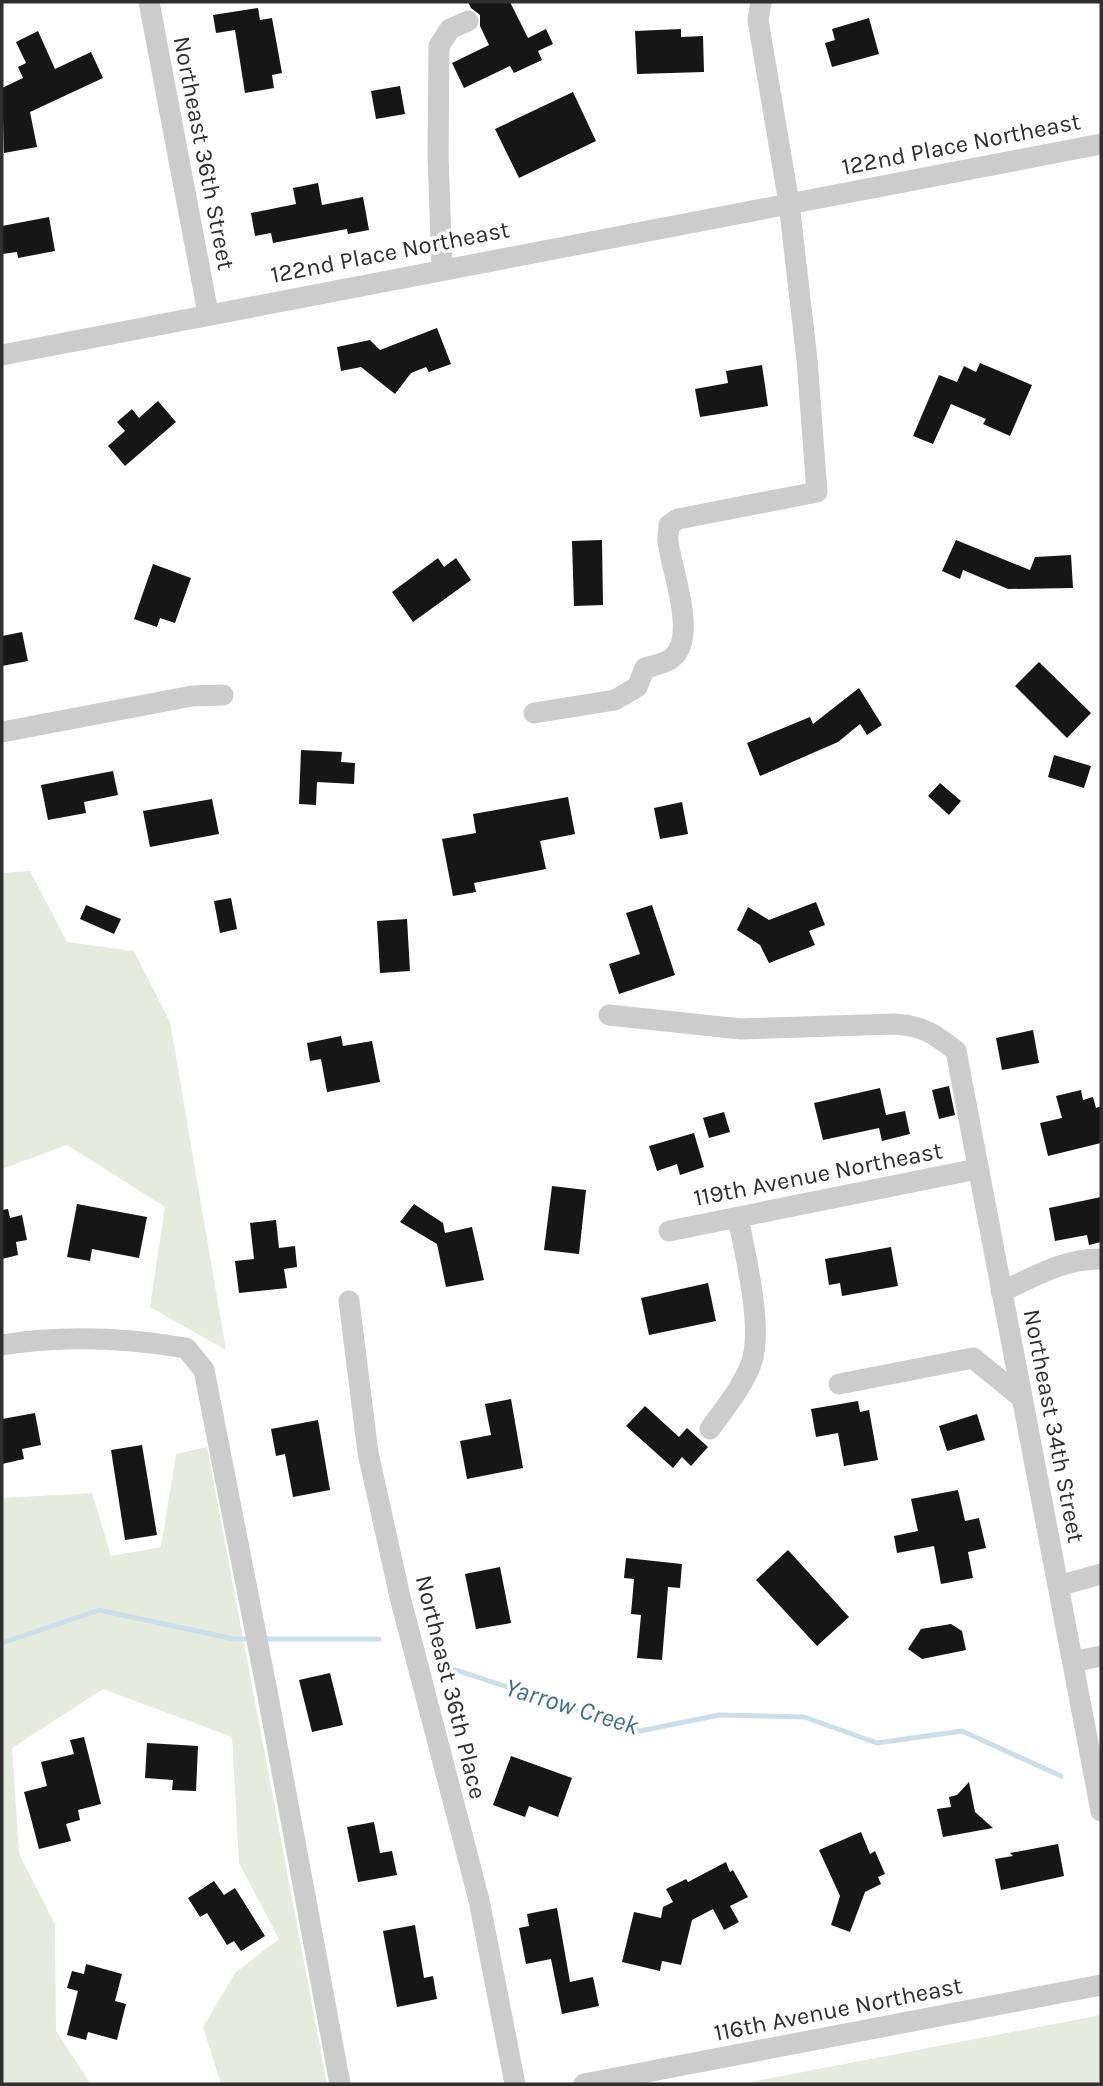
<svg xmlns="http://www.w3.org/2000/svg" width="1103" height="2086" font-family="Karla,sans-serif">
  <rect width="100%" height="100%" fill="#fff"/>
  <path fill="#e5ecde" d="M30 871 67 942 134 951 170 1022 226 1350 150 1307 165 1207 67 1145 2 1169V873Z
    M207 1447 327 2084H221L203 2027 235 1973 279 1939 239 1863 232 1737 103 1689 12 1748 19 1854 55 1924 56 2031 91 2084H2V1498L92 1493 111 1556 161 1547 176 1454Z
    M1101 2015V2084H740Z"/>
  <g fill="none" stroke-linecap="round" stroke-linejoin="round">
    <path stroke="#cbdfeb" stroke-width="5" d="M262 1639H379
      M2 1643 99 1610 234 1639H253
      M447 1667 640 1731 719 1715 804 1717 877 1743 962 1731 1061 1776"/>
  </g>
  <path fill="#161616" d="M468 2H510L528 38 546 29 553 44 538 51 542 60 514 73 510 66 464 88 452 63 489 45 480 26V15L471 8Z
    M258 8 260 20 272 18 282 73 272 75 274 88 245 93 235 30 216 33 213 15Z
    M869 18 879 54 832 67 825 43 835 40 832 29Z
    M681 29V37L703 36 704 72 637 74 635 31Z
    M38 31 55 69 91 52 103 78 30 112 37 147 4 153 2 88 23 78 18 67 26 63 16 42Z
    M400 86 405 114 376 119 371 91Z
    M573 92 596 141 519 178 495 129Z
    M318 183 322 205 363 197 369 230 348 234 347 229 273 243 271 233 255 236 251 213 296 204 293 188Z
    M49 217 55 251 18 258 17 252 2 254V226Z
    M437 328 451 364 429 372 426 367 411 373 395 394 361 367 341 371 337 347 370 340 380 350Z
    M980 363 1032 385 1010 436 983 424 986 419 951 404 933 444 913 436 939 375 957 382 964 366 976 372Z
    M762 365 768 406 700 417 695 389 728 383 726 371Z
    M158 401 176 422 125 466 108 446 125 431 117 422 132 409 139 418Z
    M602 540 603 605 574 606 572 541Z
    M956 540 1030 570 1035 557 1071 555 1073 588 1008 589 963 570 960 579 942 571Z
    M438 558 444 567 456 558 471 580 413 622 392 592Z
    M153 564 191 578 175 623 160 618 157 627 134 619Z
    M22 632 28 661 2 666V636Z
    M1039 662 1091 713 1067 738 1015 686Z
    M859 688 882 725 867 735 860 724 838 742 760 776 747 743 810 717 813 724Z
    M301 750 342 752 341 762 355 763 354 784 317 782 316 805 299 804Z
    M1054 755 1091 766 1084 788 1048 777Z
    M113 771 118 795 84 802 86 813 48 820 41 785Z
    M940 783 961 801 949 815 928 796Z
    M568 797 575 834 540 841 546 869 474 883 476 892 453 896 442 839 476 833 473 814Z
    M212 799 219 834 150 847 143 811Z
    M682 802 688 834 660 839 654 808Z
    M231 898 237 929 220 933 214 901Z
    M816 902 825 925 809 931 815 945 769 963 760 945 737 930 748 907 769 920Z
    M86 905 121 919 114 934 80 919Z
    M652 905 675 975 619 994 609 964 640 954 626 913Z
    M407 919 410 971 380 973 377 921Z
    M1033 1030 1039 1063 1002 1070 996 1038Z
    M341 1036 343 1046 372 1041 380 1082 327 1092 321 1059 310 1061 307 1043Z
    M949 1086 955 1115 939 1119 932 1090Z
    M880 1088 886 1115 905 1111 910 1134 882 1141 879 1128 823 1140 814 1103Z
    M1081 1090 1083 1100 1093 1097 1096 1108 1101 1106V1143L1048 1156 1040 1123 1062 1118 1056 1096Z
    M724 1112 730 1132 709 1138 703 1118Z
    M694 1133 704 1167 680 1175 677 1164 657 1171 649 1146Z
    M552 1186 586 1190 579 1254 544 1250Z
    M1101 1197V1242L1089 1245 1087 1235 1055 1241 1049 1208Z
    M77 1204 147 1217 139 1258 92 1249 90 1261 67 1257Z
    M414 1204 443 1223 445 1233 472 1227 484 1280 446 1287 437 1244 400 1222Z
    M8 1209 10 1218 22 1215 27 1240 16 1242 18 1255 2 1259V1210Z
    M276 1220 279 1248 295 1246 297 1267 284 1269 287 1288 239 1293 235 1261 254 1259 250 1223Z
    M891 1247 898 1286 842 1296 840 1283 829 1285 825 1259Z
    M708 1283 716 1321 649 1335 641 1298Z
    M511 1399 523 1468 467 1479 460 1441 491 1435 485 1404Z
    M858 1401 860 1412 869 1410 878 1460 844 1466 838 1433 816 1437 811 1409Z
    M645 1406 679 1437 687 1428 708 1447 691 1466 682 1457 673 1468 626 1426Z
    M35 1413 41 1445 22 1449 24 1459 2 1464V1419Z
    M977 1414 985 1440 947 1451 939 1426Z
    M318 1420 330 1490 293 1497 285 1454 276 1456 271 1429Z
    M142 1445 157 1535 125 1540 111 1450Z
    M958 1490 965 1521 979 1518 986 1548 968 1552 973 1578 941 1584 934 1546 897 1553 894 1536 918 1531 911 1499Z
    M788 1550 849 1617 817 1646 756 1580Z
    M626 1558 682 1564 680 1588 668 1587 662 1660 637 1658 641 1615 631 1614 634 1579 624 1578Z
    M500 1567 511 1623 476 1629 465 1574Z
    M951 1624 962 1631 966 1650 922 1659 908 1649 921 1629Z
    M330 1673 343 1725 312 1732 299 1680Z
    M84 1737 101 1804 78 1810 80 1820 66 1824 71 1841 39 1849 24 1792 47 1786 41 1762 74 1754 70 1740Z
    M147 1743 198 1746 196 1791 172 1790 173 1780 145 1778Z
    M511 1756 572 1778 558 1817 529 1806 525 1817 493 1805Z
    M969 1782 975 1812 993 1828 943 1837 937 1809 951 1807 949 1797 957 1795Z
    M374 1822 380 1853 392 1851 397 1875 358 1882 347 1827Z
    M861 1832 870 1854 875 1851 885 1874 878 1877 881 1884 865 1892 850 1932 831 1925 840 1896 819 1850Z
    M1058 1844 1064 1876 1001 1890 995 1859 1013 1856 1010 1853Z
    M726 1862 730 1872 733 1870 748 1897 730 1906 739 1922 724 1930 713 1909 692 1920 681 1965 662 1961 660 1971 622 1962 634 1912 661 1918 663 1907 673 1902 666 1889 686 1879 688 1882Z
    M214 1881 224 1895 235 1888 265 1936 241 1951 234 1941 227 1945 207 1913 200 1917 188 1898Z
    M557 1908 570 1982 593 1977 599 2006 562 2014 551 1959 526 1964 519 1928 529 1926 527 1914Z
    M415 1925 424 1978 433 1976 437 1999 397 2007 383 1931Z
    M86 1964 122 1974 115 2001 126 2004 117 2040 88 2032 86 2040 67 2035 78 1991 67 1988 72 1971 84 1974Z"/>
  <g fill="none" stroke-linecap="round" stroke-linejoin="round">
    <path stroke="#ccc" stroke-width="21" d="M149 2 208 313
      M442 269 438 155 439 46 450 29 468 21
      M2 355 1101 144
      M534 713 615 700 637 687 645 668C655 665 669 663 675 655 696 632 671 568 668 542 667 537 669 530 669 525L678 519 817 492 807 360 789 203 758 20 761 2
      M2 732 192 696 223 695
      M609 1015 741 1029 895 1024C923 1026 935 1034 956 1051L1101 1811
      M669 1231 977 1169
      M1001 1292C1034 1277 1065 1258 1101 1259
      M349 1301 368 1453 400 1597 479 1900 515 2084
      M2 1345C63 1335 126 1338 186 1348L204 1370 267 1691 340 2084
      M839 1384 973 1358 1022 1398
      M710 1429C724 1409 742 1388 751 1364 764 1328 745 1255 738 1217
      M1058 1586 1101 1574
      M1073 1662 1101 1656
      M584 2084 1101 1985"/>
  </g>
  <g text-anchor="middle" stroke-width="7" stroke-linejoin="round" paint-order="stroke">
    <g font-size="24" fill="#2f2f2f" stroke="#fff">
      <text transform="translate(961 144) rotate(-11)" y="8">122nd Place Northeast</text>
      <text transform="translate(204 153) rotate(79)" y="8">Northeast 36th Street</text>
      <text transform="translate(390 252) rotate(-11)" y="8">122nd Place Northeast</text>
      <text transform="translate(818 1174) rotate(-11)" y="8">119th Avenue Northeast</text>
      <text transform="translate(1054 1426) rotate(79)" y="8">Northeast 34th Street</text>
      <text transform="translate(451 1687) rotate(76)" y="8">Northeast 36th Place</text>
      <text transform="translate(838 2009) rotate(-11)" y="8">116th Avenue Northeast</text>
    </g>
    <g font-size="26" font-style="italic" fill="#3f7090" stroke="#fff">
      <text transform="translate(572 1706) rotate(17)" y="9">Yarrow Creek</text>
    </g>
  </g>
  <rect width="1103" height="2086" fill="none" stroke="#2f2f2f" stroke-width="7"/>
</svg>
